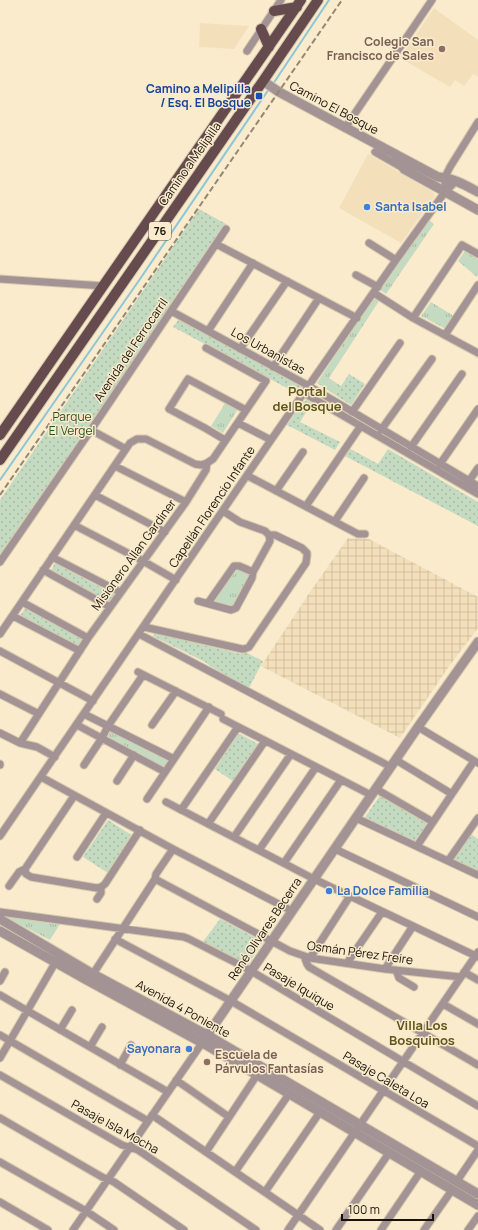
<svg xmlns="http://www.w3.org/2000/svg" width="478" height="1230" font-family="Manrope,sans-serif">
  <defs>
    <pattern id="industrial-grid" width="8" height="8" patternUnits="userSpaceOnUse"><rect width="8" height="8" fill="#f3e0bb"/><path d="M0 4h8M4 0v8" fill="none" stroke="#d0bf9f"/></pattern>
    <pattern id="grass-tufts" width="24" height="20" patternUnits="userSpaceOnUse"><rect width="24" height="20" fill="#c5dbc1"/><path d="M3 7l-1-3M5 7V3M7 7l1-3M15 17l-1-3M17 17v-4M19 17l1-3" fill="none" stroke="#a8bba4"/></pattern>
    <pattern id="park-dots" width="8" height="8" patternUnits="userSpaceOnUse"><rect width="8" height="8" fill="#c5dbc1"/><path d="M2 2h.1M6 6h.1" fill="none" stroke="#a8bba4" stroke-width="1.8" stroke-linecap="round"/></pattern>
  </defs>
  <rect width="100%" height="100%" fill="#faebcd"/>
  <path fill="#f3e0bb" d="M434 8 478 40V77L473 74 464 86 455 80 450 87 400 58Z
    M200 23 249 26 234 49 199 47Z
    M368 154 433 192 435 196 401 243 339 208Z"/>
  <path fill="url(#industrial-grid)" d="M348 538 369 539 478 597V628L450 665 400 738 261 666 310 592Z"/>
  <path fill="url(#grass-tufts)" d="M428 219 434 224 386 294 379 289Z
    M465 251 478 259V275L477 277 458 261Z
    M373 297 379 301 329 378 341 386 335 395 317 383Z
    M431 302 454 316 446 329 421 316Z
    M226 402 238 409 223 433 211 426Z
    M235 568 250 573 251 576 234 607 232 608 212 601Z
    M109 729 169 760 170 762 166 767 163 768 106 738Z
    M3 916 60 924 50 940Z"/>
  <path fill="url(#park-dots)" d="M199 209 226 224 86 432 0 557V500Z
    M179 319 303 387 298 394 173 327Z
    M349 374 365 384 351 405 335 395Z
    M307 400 312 403 300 422 340 442 335 450 287 425 303 402Z
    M347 447 378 464 388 449 478 502V526L343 455Z
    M55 563 117 596 111 604 51 571Z
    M25 608 84 640 80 647 20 616Z
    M155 633 241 654 243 652H245L263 661 249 688 219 672 205 662 153 636Z
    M238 734H240L260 745 234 782 215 769Z
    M381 794 428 822V824L416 842 413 843 363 820Z
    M108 820 133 836 108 873 83 857Z
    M471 834 478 839V872L453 860Z
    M220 919 263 942 246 967 202 943Z"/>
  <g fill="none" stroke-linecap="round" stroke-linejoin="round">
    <path stroke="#8bc7d9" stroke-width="2" d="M273 84 329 0
      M0 480 140 279 269 89"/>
    <defs>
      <path id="minor" d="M247 51 281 0
        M345 128 432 0
        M375 152 403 168
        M445 192V177L450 167 478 122
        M369 243 396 260
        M216 244 357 318
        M356 275 378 287
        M0 279 104 286
        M374 293 413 318 478 353
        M171 311 309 386 478 486
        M413 318 462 245 478 254
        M208 331 253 263
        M445 335 478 285
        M240 349 287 281
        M273 367 319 298
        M304 393 478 494
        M352 412 400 343
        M238 423 271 440
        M91 430 126 449
        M381 430 432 359
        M225 440 205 428 169 409 188 379 246 410
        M411 447 462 374
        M440 464 478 409
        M115 466 186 502
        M248 476 358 534H365
        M467 484 478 468
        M276 491 303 452
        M95 495 165 532
        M306 506 360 427
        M335 521 364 478
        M74 525 143 561 176 580
        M52 557 120 592
        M0 562 91 430 226 229
        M43 570 110 607
        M198 601 231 610 236 608 252 578 253 572 270 541 269 535
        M22 602 88 638
        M208 603 234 566H239L253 572
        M13 616 80 651
        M144 627 242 649H244L249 647 306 563 307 556V553L302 548 275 535H269L265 531 240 522 223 511
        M0 634 130 443 137 439H146L195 464 201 465 207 463
        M139 634 391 767
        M0 651 93 701
        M138 672 221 714
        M0 694 39 714
        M84 714 174 759
        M223 719 371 795
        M77 725 165 772
        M152 725 176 691
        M418 727 478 763
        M0 733 20 743 37 747 55 757
        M20 743 88 638 186 502 206 470 207 463 213 459 266 381 206 348
        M396 760 452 794
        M0 764V765
        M84 765 102 738 108 726 143 675
        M41 777 173 849 292 911
        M117 781 134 755
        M376 789 433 822
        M147 799 209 707
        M166 802 314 879 478 957
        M181 810 238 727
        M356 818 478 875
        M208 824 265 741
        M0 836 271 440 396 260 445 192 456 181
        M234 837 291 754
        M417 846 474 761
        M335 849 478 917
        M259 850 316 767
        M77 857 106 813
        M448 861 478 818
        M284 863 341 780
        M25 869 26 874 31 877 97 888 101 887
        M155 879 290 951 310 958 385 969 461 977
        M9 886 19 872 25 869 74 796
        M97 899 101 893V887L105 884 140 830
        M0 912 184 937 189 939 246 968 478 1106
        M115 939 231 1001 478 1146
        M304 956 307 964 309 967 478 1065
        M310 958 350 896
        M347 963 382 912
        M385 969 413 926
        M396 970 399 978 414 987
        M464 972 478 980
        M93 974 155 879 156 874 173 849
        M0 981 5 972
        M0 995 168 1092
        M443 1004 478 1024
        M60 1030 72 1010
        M0 1035 148 1121
        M90 1047 102 1027
        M0 1058 55 963
        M120 1065 131 1045
        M0 1075 122 1145 138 1150 256 1230
        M176 1080 229 1117
        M152 1115 320 1230
        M0 1118 102 1177 114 1182 184 1230
        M206 1152 257 1075
        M0 1162 86 1211 114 1230
        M235 1172 289 1094
        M457 1181 478 1150
        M265 1192 320 1112
        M0 1202 48 1230
        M73 1230 202 1043
        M288 1230 478 952
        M336 1230 389 1153
        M381 1230 421 1171
        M424 1230 452 1190
        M468 1230 478 1216"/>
      <path id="tertiary" d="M263 81 279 92 438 177C453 178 465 185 478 192
        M395 154 404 169 478 210
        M0 919 93 974 207 1035 478 1194
        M0 931 85 979 208 1046 478 1205
        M204 1040 418 727 478 642"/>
      <path id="primary" d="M274 11 297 7
        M261 29 269 47
        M0 435 301 0
        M0 460 263 81 318 0"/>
    </defs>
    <use href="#minor" stroke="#d6c8ad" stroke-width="9"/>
    <use href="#tertiary" stroke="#d6c8ad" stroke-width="11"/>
    <use href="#primary" stroke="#d6c8ad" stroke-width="12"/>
    <use href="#minor" stroke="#a39394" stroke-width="7"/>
    <use href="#tertiary" stroke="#a39394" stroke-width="9"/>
    <use href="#primary" stroke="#654b4e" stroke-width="10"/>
    <path stroke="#938873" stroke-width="2" stroke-dasharray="6 3" stroke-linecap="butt" d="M0 495 342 0"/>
  </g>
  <g fill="#8d6e63" stroke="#faebcd" stroke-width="1.5">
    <circle cx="442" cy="49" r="4"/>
    <circle cx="207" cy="1062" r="4"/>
  </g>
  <rect fill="#1a4fb4" stroke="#faebcd" stroke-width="1.5" x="255" y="92" width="8" height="8" rx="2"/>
  <g fill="#3f7fe0" stroke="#faebcd" stroke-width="1.5">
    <circle cx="367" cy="207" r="4"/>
    <circle cx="329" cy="891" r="4"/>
    <circle cx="189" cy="1049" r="4"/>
  </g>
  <g text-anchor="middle" stroke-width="3" stroke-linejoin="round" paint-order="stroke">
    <rect fill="#faebcd" stroke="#5c5443" stroke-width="1" x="149" y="222" width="22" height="18" rx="3"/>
    <g font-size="11" font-weight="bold" fill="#181308">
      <text x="160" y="235">76</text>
    </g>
    <g font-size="12" font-weight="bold" fill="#785e54" stroke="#faebcd" text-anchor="end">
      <text x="434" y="46">Colegio San<tspan x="434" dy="14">Francisco de Sales</tspan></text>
      <text x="215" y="1059" text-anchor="start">Escuela de<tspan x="215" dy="14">Párvulos Fantasías</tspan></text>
    </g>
    <g font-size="12" font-weight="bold" fill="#164399" stroke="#faebcd" text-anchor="end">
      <text x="251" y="93">Camino a Melipilla<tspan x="251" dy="14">/ Esq. El Bosque</tspan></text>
    </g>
    <g font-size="12" fill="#181308" stroke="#faebcd">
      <text transform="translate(334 108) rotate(28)" y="4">Camino El Bosque</text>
      <text transform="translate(190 164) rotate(-55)" y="4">Camino a Melipilla</text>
      <text transform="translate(131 350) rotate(-56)" y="4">Avenida del Ferrocarril</text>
      <text transform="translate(268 351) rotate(29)" y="4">Los Urbanistas</text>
      <text transform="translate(212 507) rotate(-56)" y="4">Capellán Florencio Infante</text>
      <text transform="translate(134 555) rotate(-54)" y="4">Misionero Allan Gardiner</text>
      <text transform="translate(265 929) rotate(-56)" y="4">René Olivares Becerra</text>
      <text transform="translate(360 953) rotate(8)" y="4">Osmán Pérez Freire</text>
      <text transform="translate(299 987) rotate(31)" y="4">Pasaje Iquique</text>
      <text transform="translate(183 1009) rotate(29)" y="4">Avenida 4 Poniente</text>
      <text transform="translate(386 1080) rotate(31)" y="4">Pasaje Caleta Loa</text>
      <text transform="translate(115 1127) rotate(29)" y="4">Pasaje Isla Mocha</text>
    </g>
    <g font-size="12" font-weight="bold" fill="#366cbe" stroke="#faebcd" text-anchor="start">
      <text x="375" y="211">Santa Isabel</text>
      <text x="337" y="895">La Dolce Familia</text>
      <text x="181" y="1053" text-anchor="end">Sayonara</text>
    </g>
    <g font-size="12" fill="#26531d" stroke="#faebcd">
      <text x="72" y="421">Parque<tspan x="72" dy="14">El Vergel</tspan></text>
    </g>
    <g font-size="13" font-weight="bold" fill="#5e571a" stroke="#faebcd">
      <text x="307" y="396">Portal<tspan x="307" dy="15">del Bosque</tspan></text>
      <text x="422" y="1030">Villa Los<tspan x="422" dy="15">Bosquinos</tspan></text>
    </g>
  </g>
  <path d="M342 1214v6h91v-6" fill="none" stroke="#181308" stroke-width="2"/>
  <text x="348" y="1214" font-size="12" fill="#181308" stroke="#faebcd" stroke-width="3" paint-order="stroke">100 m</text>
</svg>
